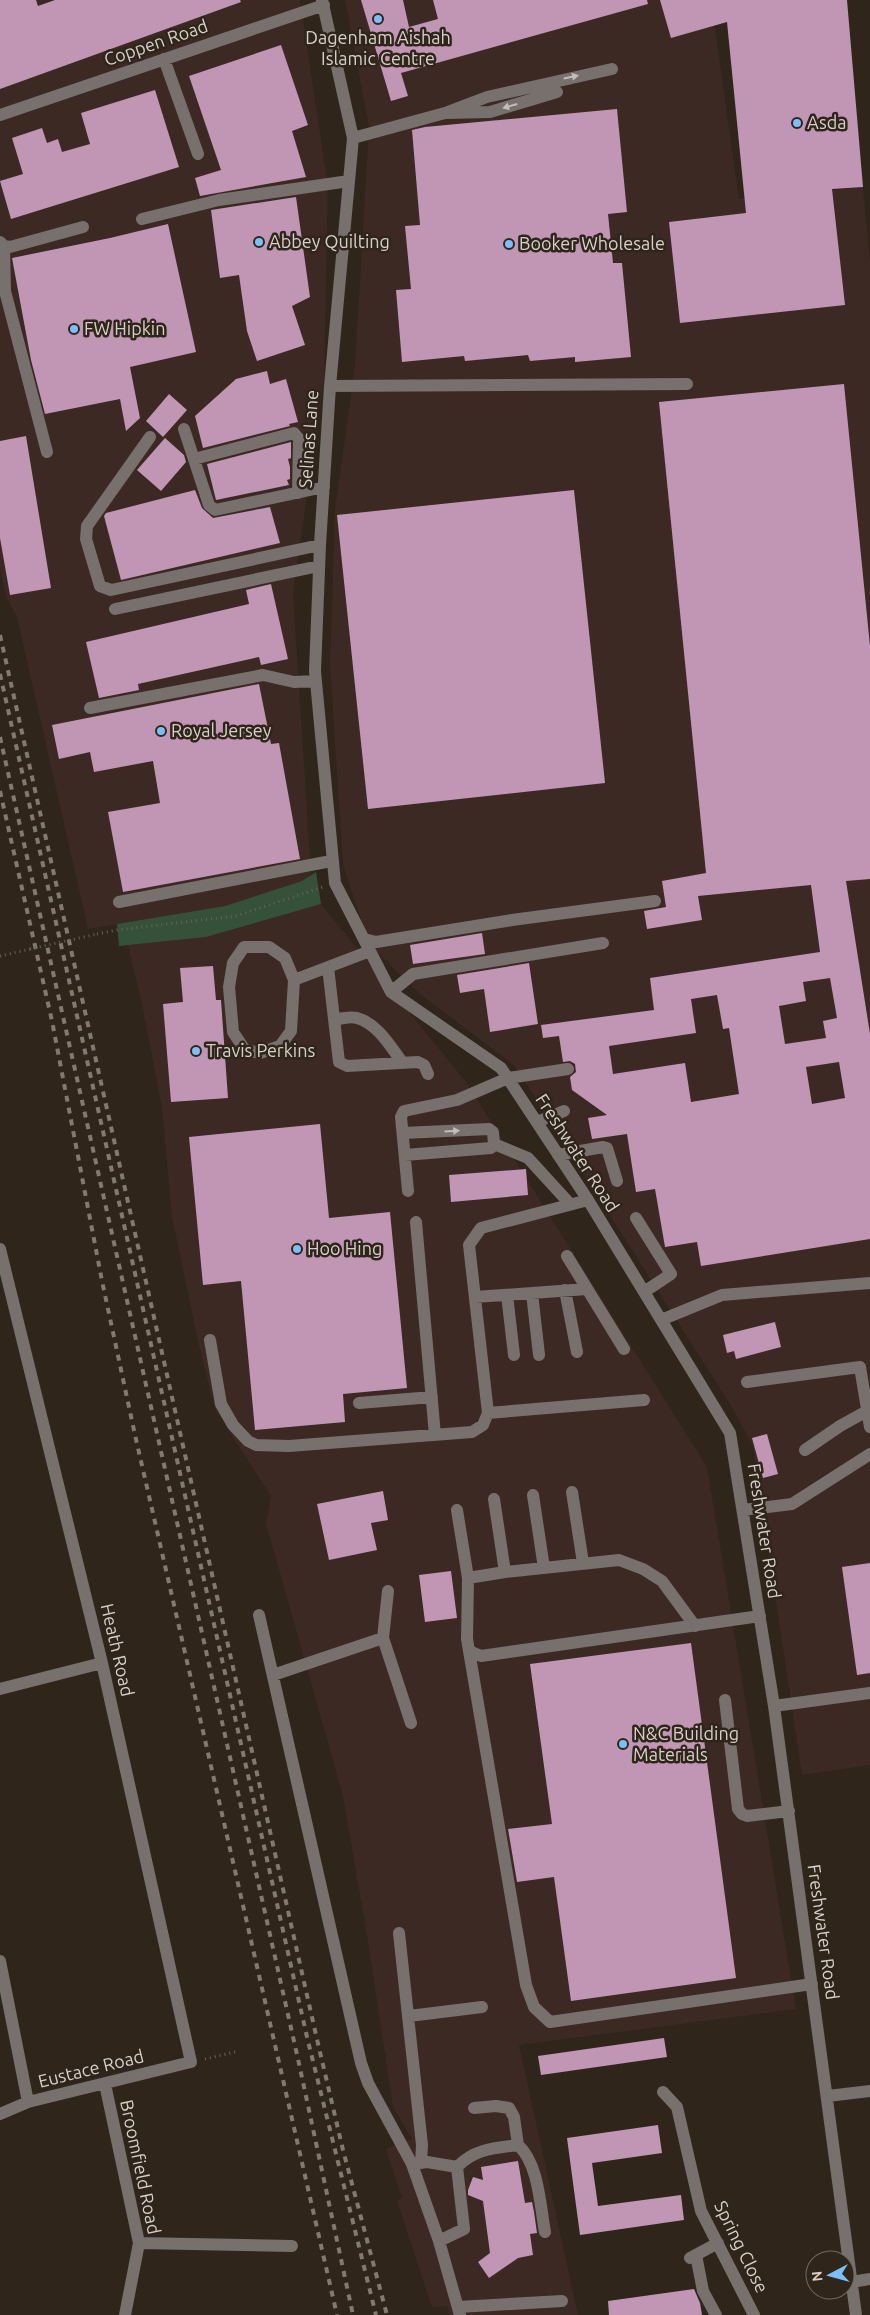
<svg xmlns="http://www.w3.org/2000/svg" width="870" height="2315" font-family="Ubuntu,sans-serif">
  <rect width="100%" height="100%" fill="#2f251b"/>
  <path fill="#3c2924" d="M0 0H300L328 187 324 379 293 592 311 876 302 881 225 906 88 929 17 617 6 596 0 569Z
    M345 0H711L739 199 863 187 870 262V1765L802 1775 753 1447 735 1412 515 1066 420 994 373 948 362 923 343 864 330 665 335 510 355 366 369 126Z
    M321 904 466 1082 707 1467 796 2009 519 2045 578 2315H450L447 2306 432 2307 397 2201 402 2198 386 2149 412 2139 393 2107 367 1935 343 1796 266 1523 271 1496 215 1409 198 1341 172 1217 162 1107 142 1004 128 945 206 937Z"/>
  <path fill="#35513a" d="M316 872 321 904 206 937 119 946 117 924 225 906 302 881Z"/>
  <path fill="#c196b5" fill-rule="evenodd" d="M0 0H36L38 6 55 0H240L241 2 0 89Z
    M361 0H403L409 27 438 19 433 0H647L648 4 401 73 408 96 391 101Z
    M660 0H847L863 187 832 189 845 305 680 323 669 222 746 213 727 22 671 38Z
    M281 45 308 125 292 131 306 177 200 196 195 178 221 170 189 76Z
    M155 90 179 167 11 219 0 181 23 174 12 138 42 128 47 143 58 139 62 152 90 144 81 113Z
    M617 109 627 212 608 214 613 263H622L631 357 575 362V357L530 361 528 355 465 361 464 356 402 362 396 290 411 289 405 226 420 225 412 130 425 127Z
    M296 197 310 297 292 306 305 345 257 361 247 331 239 275 220 278 211 210Z
    M168 224 196 352 130 367 140 418 126 431 120 399 45 414 31 360 12 258 110 238Z
    M267 371 270 384 286 379 298 422 289 424 290 426 203 448 195 416 236 379Z
    M844 384 870 646V879L846 881 870 1034V1239L701 1266 697 1242 665 1247 655 1189 636 1192 627 1134 592 1139 588 1118 607 1115 572 1090 570 1077 576 1072 575 1064 570 1061 563 1062 559 1036 543 1038 541 1025 654 1010 650 978 820 952 811 885 698 896 702 920 647 929 644 911 666 907 662 881 706 873 659 402ZM830 978 837 1018 823 1021 826 1038 785 1044 779 1006 806 1001 803 982ZM717 995 723 1029 729 1028 739 1094 691 1102 685 1063 613 1074 609 1046 696 1033 691 999ZM839 1062 845 1098 812 1104 806 1067Z
    M169 394 187 410 163 437 146 421Z
    M26 436 51 588 10 595 0 538V441Z
    M165 438 184 455 186 462 161 491 137 470Z
    M291 442V458L288 459 290 467V479L287 480 289 485 216 500 207 464Z
    M195 490 202 508 213 518 270 507 280 543 121 580 104 516 106 513Z
    M574 490 605 783 368 809 337 515Z
    M271 584 288 659 261 665 259 657 138 684 139 690 99 698 86 642 249 604 246 590Z
    M259 684 271 744 279 743 300 859 123 892 108 812 160 803 153 761 94 772 90 752 59 759 52 725Z
    M482 933 485 954 413 964 410 945Z
    M529 963 538 1024 490 1032 484 989 460 993 457 975Z
    M213 966 216 1000H221L228 1098 171 1102 163 1004 183 1002 180 968Z
    M320 1124 329 1218 390 1212 407 1388 343 1394 345 1422 255 1430 241 1281 203 1285 189 1137Z
    M526 1169 528 1195 451 1202 449 1175Z
    M775 1322 781 1347 736 1359 734 1351 727 1353 723 1335Z
    M767 1434 778 1474 763 1478 752 1438Z
    M383 1491 388 1520 371 1523 377 1550 329 1560 317 1504Z
    M870 1563V1673L857 1675 842 1567Z
    M451 1571 457 1618 425 1622 419 1575Z
    M691 1643 736 1978 571 2001 554 1877 517 1882 508 1829 552 1824 530 1664Z
    M664 2038 667 2057 541 2075 538 2056Z
    M658 2125 662 2153 592 2163 598 2206 681 2195 684 2220 580 2235 567 2138Z
    M518 2161 525 2203 532 2202 534 2212 537 2233 530 2234 533 2255 518 2258 489 2278 478 2262 490 2253 483 2201 468 2195V2190L473 2177 483 2180 481 2167Z
    M694 2289 700 2303 702 2315H609L608 2301Z"/>
  <g fill="none" stroke-linecap="round" stroke-linejoin="round">
    <path stroke="#696058" stroke-width="3" stroke-dasharray="1 4" stroke-linecap="butt" d="M97 934 117 930 236 916 323 887
      M0 956 30 949
      M205 2059 239 2051"/>
    <path stroke="#77706c" stroke-width="12" d="M322 0 353 138 330 386 320 545 315 671 335 883 391 992 501 1068 588 1200 730 1433 774 1706 856 2315
      M164 59 198 154
      M557 92 490 112 445 113 487 97 612 69
      M0 115 324 5
      M353 138 445 113
      M142 219 219 200 349 181
      M0 242 4 246 10 247 83 227
      M4 246 5 291 47 452
      M330 386 687 384
      M184 429 209 505 215 510 324 487
      M150 437 87 526 86 539 100 586 111 590 320 545
      M194 459 294 433 299 439 298 493
      M115 609 319 566
      M90 708 263 675 294 682 316 681
      M119 902 331 861
      M364 939 376 942 512 920 655 901
      M244 947H269L285 958 294 980 291 1031 280 1046 260 1053 245 1050 233 1032 229 987 233 963Z
      M328 967 339 1062 347 1066 418 1062 424 1065 428 1074
      M294 980 370 951
      M391 992 413 974 603 943
      M334 1019C341 1019 351 1016 357 1018 378 1024 390 1046 402 1062
      M537 1122 564 1111
      M403 1133 489 1129 493 1132 494 1144 491 1148 405 1155
      M494 1144 528 1158 570 1204
      M558 1155 603 1147 607 1148 617 1181
      M408 1191 401 1117 404 1111 457 1100 508 1078 568 1069
      M636 1218 671 1274 644 1292
      M416 1222 435 1435
      M0 1249 102 1663 191 2062 28 2102 0 2114
      M567 1256 624 1349
      M565 1290 577 1352
      M532 1293 539 1355
      M507 1295 514 1355
      M475 1297 587 1289
      M661 1320 722 1295 870 1283
      M210 1340 221 1404 233 1425 248 1441 256 1445 289 1446 472 1432 483 1425 488 1413 469 1245 481 1228 588 1200
      M747 1382 860 1367 870 1427
      M359 1403 432 1397
      M488 1413 644 1400
      M805 1450 840 1426 867 1411
      M572 1492 583 1563
      M533 1495 544 1568
      M494 1499 505 1572
      M457 1510 468 1578 505 1572 619 1560 643 1569 662 1581 695 1626
      M743 1510 792 1504 870 1454
      M468 1578 467 1639 469 1651 481 1656 760 1616
      M388 1591 383 1638 411 1723
      M259 1615 361 2063 368 2083 412 2164 439 2241 460 2315
      M469 1651 526 1985 534 2007 550 2022 812 1984
      M273 1675 383 1638
      M0 1689 102 1663
      M725 1700 738 1809 742 1814 747 1816 789 1811
      M774 1706 870 1693
      M399 1933 422 2145 421 2163
      M0 1961 28 2102
      M409 2016 482 2007
      M105 2084 139 2243 125 2315
      M663 2092 677 2107 701 2211 754 2315
      M828 2096 870 2091
      M474 2108 496 2106 509 2108 514 2117 518 2145
      M413 2164 427 2162 457 2167 464 2229 439 2241
      M457 2167C474 2149 494 2148 518 2145 539 2164 540 2206 545 2232
      M139 2243 292 2246
      M696 2255 703 2291 716 2315
      M690 2258 718 2243
      M852 2282 870 2279
      M458 2307 562 2301"/>
    <path stroke="#827971" stroke-width="4" stroke-dasharray="6 6" stroke-linecap="butt" d="M0 635 316 2035 343 2150 387 2315
      M0 674 307 2037 376 2315
      M0 737 298 2059 353 2315
      M0 791 52 1021 102 1281 135 1435 337 2315"/>
    <path stroke="#696058" stroke-width="3" stroke-dasharray="1 4" stroke-linecap="butt" d="M30 949 97 934"/>
  </g>
  <defs><path id="oneway-solid" d="M-6-.8H1V-3.2L6.5 0L1 3.2V.8H-6Z" transform="scale(1.25)"/></defs>
  <g fill="#c4bdb7">
    <use href="#oneway-solid" transform="translate(571 77) rotate(-12)"/>
    <use href="#oneway-solid" transform="translate(510 106) rotate(164)"/>
    <use href="#oneway-solid" transform="translate(452 1131) rotate(-3)"/>
  </g>
  <g fill="#7abff8" stroke="#2f251b" stroke-width="2">
    <circle cx="378" cy="19" r="5"/>
    <circle cx="797" cy="123" r="5"/>
    <circle cx="259" cy="242" r="5"/>
    <circle cx="509" cy="244" r="5"/>
    <circle cx="74" cy="329" r="5"/>
    <circle cx="161" cy="731" r="5"/>
    <circle cx="196" cy="1051" r="5"/>
    <circle cx="297" cy="1249" r="5"/>
    <circle cx="623" cy="1744" r="5"/>
  </g>
  <g text-anchor="middle" stroke-width="5" stroke-linejoin="round" paint-order="stroke">
    <g font-size="18" fill="#d7d0ca" stroke="#2f251b" text-anchor="start">
      <text x="378" y="44" text-anchor="middle">Dagenham Aishah<tspan x="378" dy="21">Islamic Centre</tspan></text>
      <text x="807" y="129">Asda</text>
      <text x="269" y="248">Abbey Quilting</text>
      <text x="519" y="250">Booker Wholesale</text>
      <text x="84" y="335">FW Hipkin</text>
      <text x="171" y="737">Royal Jersey</text>
      <text x="206" y="1057">Travis Perkins</text>
      <text x="307" y="1255">Hoo Hing</text>
      <text x="633" y="1740">N&amp;C Building<tspan x="633" dy="21">Materials</tspan></text>
    </g>
    <g font-size="18" fill="#d7d0ca" stroke="#2f251b">
      <text transform="translate(156 43) rotate(-19)" y="6">Coppen Road</text>
      <text transform="translate(309 439) rotate(-86)" y="6">Selinas Lane</text>
      <text transform="translate(577 1153) rotate(57)" y="6">Freshwater Road</text>
      <text transform="translate(764 1531) rotate(81)" y="6">Freshwater Road</text>
      <text transform="translate(117 1650) rotate(77)" y="6">Heath Road</text>
      <text transform="translate(823 1932) rotate(82)" y="6">Freshwater Road</text>
      <text transform="translate(91 2069) rotate(-14)" y="6">Eustace Road</text>
      <text transform="translate(140 2167) rotate(78)" y="6">Broomfield Road</text>
      <text transform="translate(741 2247) rotate(64)" y="6">Spring Close</text>
    </g>
  </g>
  <g transform="translate(830 2275) rotate(264)"><circle r="24" fill="#2f251b" stroke="#726961"/>
  <path d="M0-4L9 19L0 12L-9 19Z" fill="#7abff8"/>
  <text y="-8" font-size="14" font-weight="bold" text-anchor="middle" fill="#d7d0ca">N</text>
  </g>
</svg>
